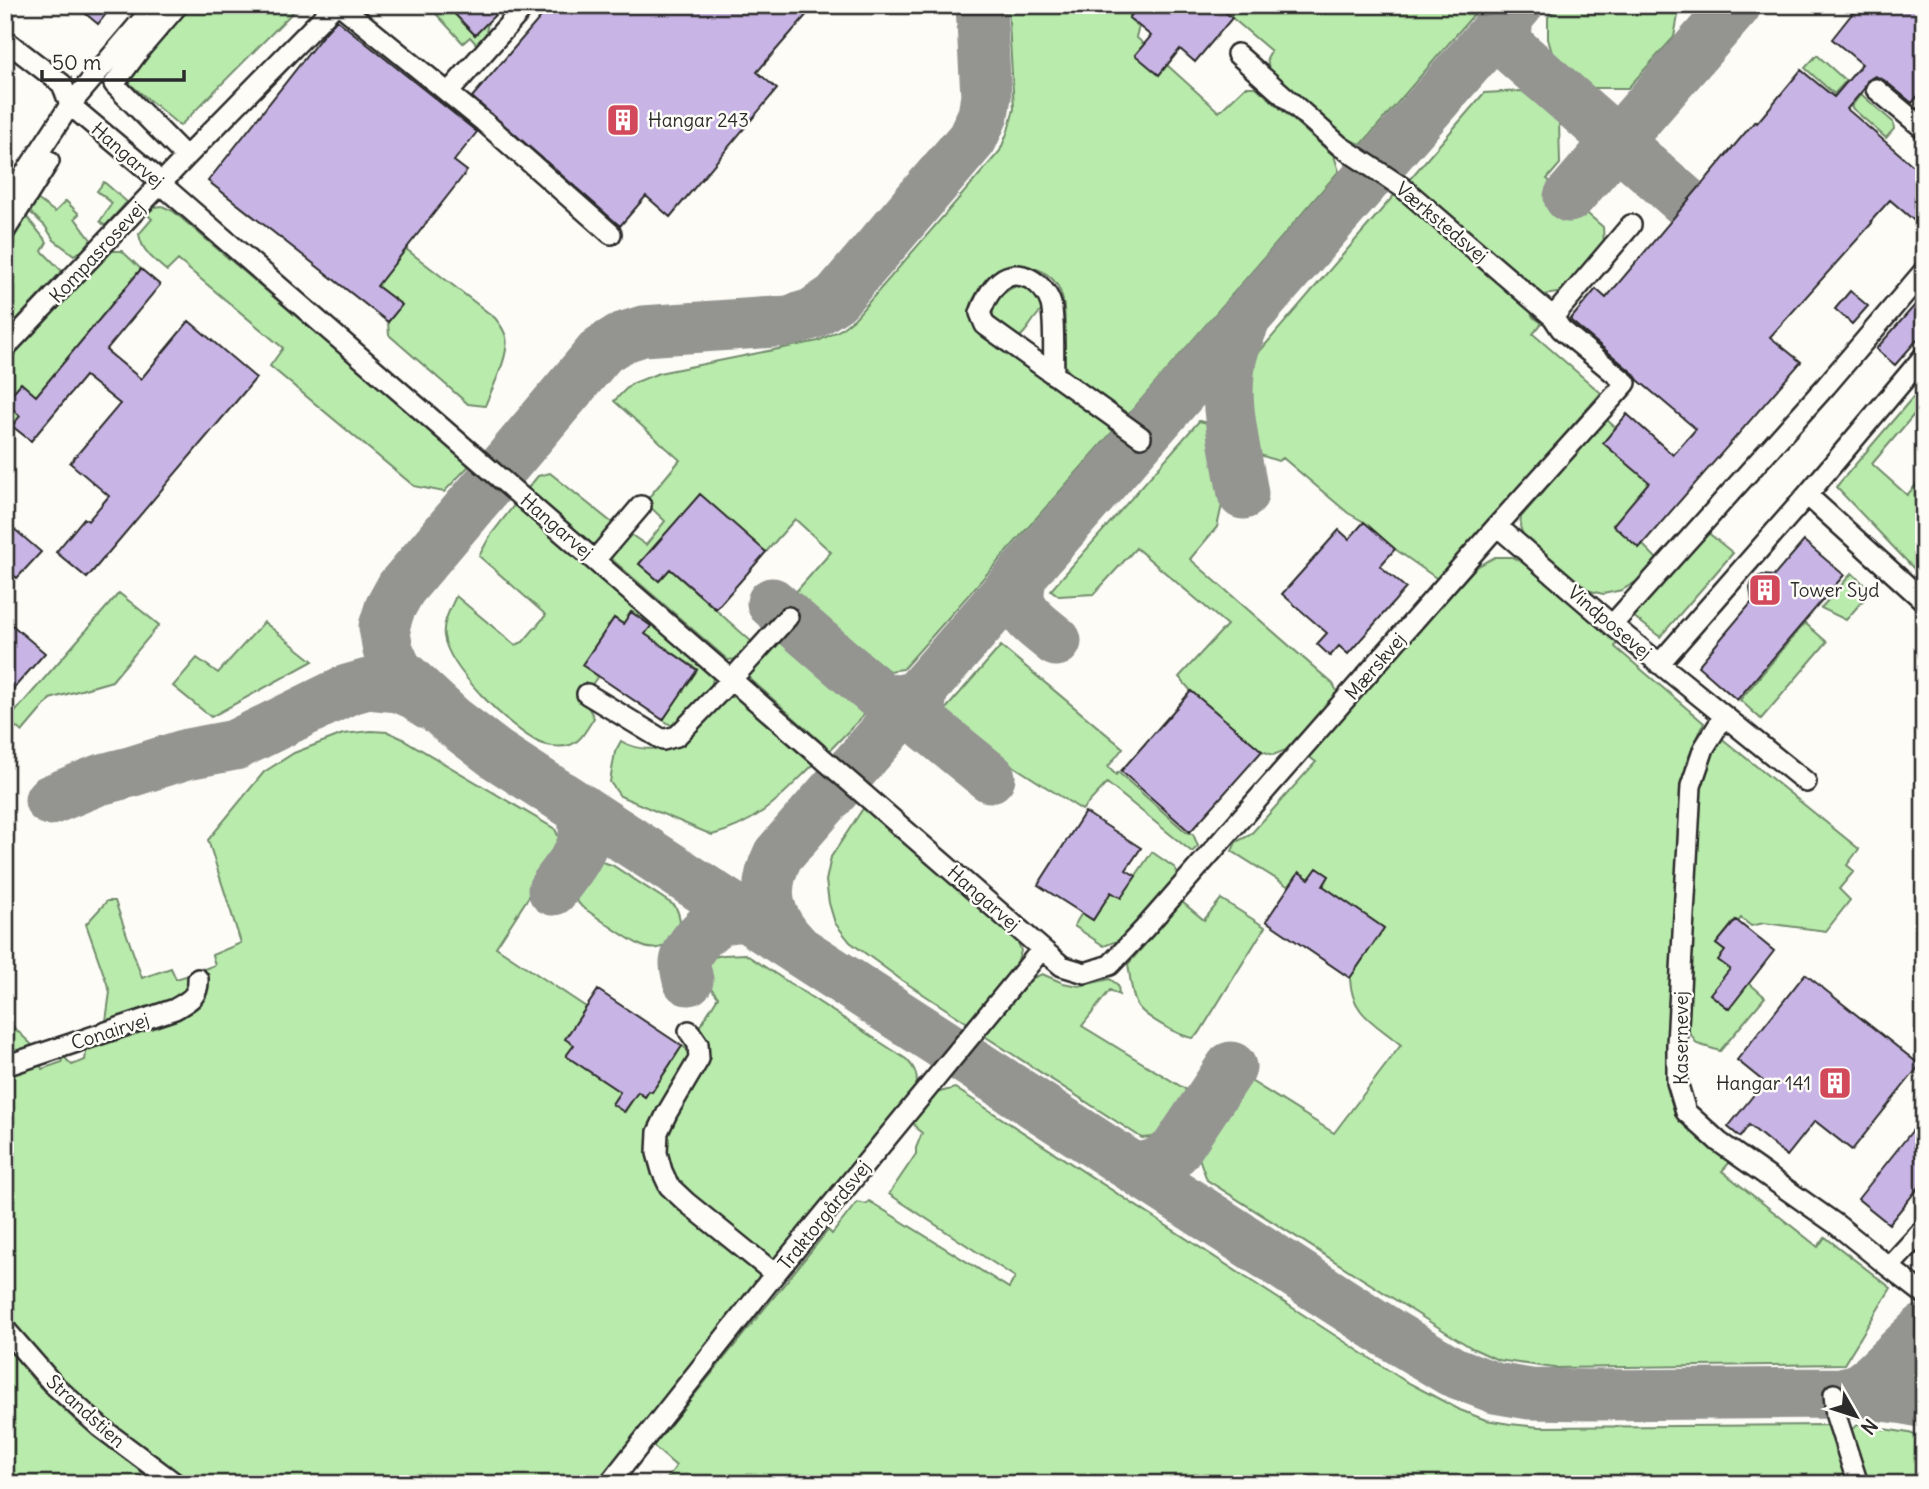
<svg xmlns="http://www.w3.org/2000/svg" width="1929" height="1489" font-family="Delius,sans-serif">
  <rect width="100%" height="100%" fill="#fdfcf7"/>
  <filter id="ink" filterUnits="userSpaceOnUse"><feTurbulence type="fractalNoise" baseFrequency=".0143" numOctaves="2"/><feDisplacementMap in="SourceGraphic" scale="14" xChannelSelector="R" yChannelSelector="G"/><feConvolveMatrix kernelMatrix="1 2 1 2 8 2 1 2 1" color-interpolation-filters="sRGB"/></filter>
  <g filter="url(#ink)">
    <path fill="#b9ebac" stroke="#728b6c" stroke-width="2" d="M185 5H300L180 126 130 84 133 72Z
      M428 5H446L475 35 488 22 485 38 478 46 470 37 463 43Z
      M1008 5H1140L1129 17 1139 26 1136 37 1219 112 1245 87H1256L1334 156 1339 171 1128 415C1114 405 1069 379 1065 365 1064 360 1065 353 1065 348 1064 312 1071 275 1026 266 1009 263 994 272 984 285 973 297 967 306 972 323L1115 429 903 669 889 671 794 594 831 552 795 519 766 552 700 495 639 564 659 581 670 569 752 642 738 659 728 660 608 556 630 534 646 545 665 521 645 502 680 460 614 401 631 384 659 373 818 341 840 330 855 318 1000 151 1008 131 1014 109Z
      M1217 5H1482L1362 144 1347 140 1269 69 1267 58 1271 51Z
      M1559 5H1680L1674 37 1628 88H1592L1552 53 1548 39V17Z
      M1817 55 1846 81 1834 94 1805 68Z
      M1522 91 1559 121 1560 164 1547 179 1603 227 1604 245 1564 292 1544 295 1409 180 1484 93Z
      M1861 94 1893 122 1894 129 1886 138 1851 107Z
      M104 182 127 202 105 226 100 221 112 203 97 191Z
      M1396 193 1530 310 1533 317 1542 323 1533 334 1601 393 1439 580 1395 549 1364 522 1348 513 1283 458 1278 461 1260 455 1248 381 1253 359Z
      M37 199 55 212 66 201 79 214 75 218 91 240 82 251 74 255 54 240 45 226 29 211Z
      M162 206 173 211 467 462 468 467 444 492 414 486 270 366 283 348 178 260 167 271C154 260 142 252 139 234L152 219 147 214 155 207Z
      M26 216 47 242 42 251 62 271 5 332V245L20 221 22 224Z
      M406 249 495 318C500 324 504 330 506 337 510 355 492 388 485 406L468 404 389 335 388 322 401 305 377 286Z
      M112 251H122L141 269 12 426 5 425V364Z
      M1016 286C1031 289 1039 294 1045 308 1032 316 1029 333 1015 340 1010 335 1003 330 998 325 984 309 1002 292 1016 286Z
      M1913 397 1922 405 1872 464 1907 495 1924 476V571L1920 575 1836 487Z
      M1606 419 1616 428 1603 443 1643 477 1652 479 1642 544 1658 560 1644 577 1622 590 1603 594 1587 590 1523 535 1520 526 1521 517Z
      M1199 421 1212 424 1222 505 1217 527 1190 559 1333 684 1338 693 1286 750 1273 755 1262 751 1191 691 1179 677 1227 625 1136 548 1094 594 1059 596 1051 590Z
      M550 473 616 526 600 546 593 545 528 488 538 476Z
      M515 504 713 678 710 692 677 729 663 720 697 669 645 634 651 626 632 612 623 624 614 618 582 665 598 676 583 697 594 718C587 728 581 742 570 745 561 748 546 746 538 742 510 728 448 668 444 636 442 623 451 607 456 596L515 645 523 642 546 615 479 556 490 536Z
      M1706 531 1733 553 1660 637 1633 616Z
      M1495 557H1512L1528 565 1618 640 1615 647 1704 723 1686 763 1669 1073 1672 1098 1682 1121 1730 1162 1722 1171 1818 1247 1825 1237 1891 1288 1844 1364 1554 1368 1498 1360 1472 1348 1449 1334 1207 1180 1199 1158 1204 1139 1246 1078 1334 1133 1401 1045C1377 1024 1351 1015 1350 978L1384 928 1323 886 1329 876 1317 868 1309 879 1299 872 1289 887 1232 851 1236 842 1250 835 1316 762 1308 756 1476 567Z
      M1852 573 1871 591 1846 620 1821 608Z
      M119 593 159 625 112 681 50 699 22 732 8 720Z
      M264 622 313 661 211 717 173 686 197 658 218 673Z
      M1805 623 1827 642 1761 719 1740 700Z
      M776 637 865 714 830 750 749 678 751 666Z
      M1001 646 1123 748 1108 767 1116 775 1118 772 1186 832 1193 834 1198 846 1192 852 1107 783 1082 810 1004 760 944 711Z
      M728 697H735L813 765C780 797 759 823 712 835L620 796 610 782 615 752 621 741C632 748 650 751 663 747 673 744 716 706 728 697Z
      M371 731 388 732 401 738 555 829 560 840 559 850 496 947 586 1007 566 1039 574 1045 566 1056 620 1092 612 1104 625 1112 638 1092 645 1097 649 1091 652 1092 682 1046 688 1050 692 1045 693 1061 656 1126 680 1207 760 1275 761 1282 602 1484H189L113 1427 57 1377 5 1315V1072L40 1063 42 1069 62 1062 61 1058 64 1057 72 1065 85 1060 87 1045 199 1001 206 994 204 969 215 965 212 955 241 943 208 840 264 772 294 753 343 734Z
      M1720 737 1859 849 1847 865 1854 871 1839 889 1850 900 1826 931 1764 923 1751 926 1741 918 1738 922 1735 920 1716 944 1725 951 1719 960 1730 969 1710 994 1728 1008 1749 983 1765 997 1720 1051 1697 1044 1686 1027 1697 788 1702 768Z
      M864 807 1018 942 1021 951 1016 967 969 1024 900 979 850 942 835 923 829 903 826 881 831 857Z
      M1152 852 1175 868 1177 873 1175 878 1120 940 1104 946 1074 926 1082 913 1093 920 1111 892 1121 897Z
      M602 862 612 865 675 906C681 917 682 926 675 937 669 948 653 951 642 946 623 937 599 918 582 907L574 898 573 887 582 872 590 865Z
      M1221 899 1265 927 1200 1032 1193 1038C1179 1036 1142 1016 1136 1003 1131 992 1130 975 1128 964L1182 902 1204 920Z
      M107 901H115L142 978 171 968 176 979 189 975 191 986 185 996 106 1021 110 992 86 924Z
      M745 954 906 1059C918 1071 917 1077 917 1092L774 1266 686 1195 667 1164 666 1138 698 1029 718 997 707 983 704 965 709 958 723 955Z
      M1042 974 1063 983 1079 986 1110 979 1118 985 1119 995 1110 990 1082 1026 1185 1089 1190 1098 1191 1107 1186 1119 1164 1136 1142 1138 983 1035 1033 978Z
      M5 1013 8 1022 33 1046 5 1058Z
      M955 1088 1405 1381 1460 1410 1486 1420 1510 1424 1539 1427 1829 1425 1835 1430 1853 1484H654L658 1479 664 1483 676 1466 653 1446 828 1230 832 1234 857 1202 866 1204 869 1201 1009 1288 1015 1277 889 1194 916 1154V1148L922 1133 917 1129 913 1122 936 1093Z
      M5 1344 36 1383 76 1421 159 1484H5Z
      M1858 1425 1909 1433 1924 1438V1484H1864L1850 1430Z"/>
    <g fill="none" stroke-linecap="round" stroke-linejoin="round">
      <path stroke="#949491" stroke-width="51" d="M981 5 986 96 983 115 972 139 836 298 812 314 789 321 643 331 621 338 602 350 401 588 390 608 384 627 388 650 397 670 451 720 497 755 1390 1334 1451 1371 1495 1388 1530 1394 1590 1395 1841 1393C1869 1394 1896 1396 1924 1403
        M1508 17 1506 37 1513 50 1687 203
        M1569 197 1736 5
        M1242 328C1215 380 1234 439 1243 494
        M1023 574C1010 610 1031 620 1056 641
        M772 603 882 698C897 701 906 700 919 694
        M923 689 920 706 921 714 927 726 990 777
        M50 800 99 780 130 772 187 754 235 745 347 690 368 684 399 687 417 695 429 704
        M553 890C573 861 592 847 581 809
        M795 947C768 919 760 892 778 855L1518 5
        M688 980C687 975 685 969 685 963 687 946 709 924 724 919 731 917 739 917 746 916
        M1132 1167C1152 1168 1159 1163 1175 1151L1231 1067
        M1841 1393 1858 1389 1873 1378 1924 1329"/>
    </g>
    <path fill="#c9b5e5" stroke="#2b2b2b" stroke-width="2" d="M75 5H113L98 24Z
      M446 5H505L475 35Z
      M551 5H815L757 72 777 89 670 217 646 196 620 226 472 97Z
      M1140 5H1217L1232 18 1195 62 1180 49 1159 75 1135 55 1151 36 1129 18Z
      M1859 5H1924V89L1912 103 1884 80 1875 76 1867 81 1864 89 1847 109 1924 175V229L1890 200 1871 221 1872 223 1770 337 1801 362 1639 548 1613 525 1649 482 1603 443 1627 414 1673 455 1696 429 1638 380 1634 374 1570 320 1596 289 1606 298 1755 121 1757 123 1801 70 1834 97 1862 64 1832 39Z
      M337 20 477 132 454 161 467 171 377 286 402 305 388 322 208 181 324 34Z
      M141 269 160 285 106 350 141 379 189 321 256 378 87 578 56 552 84 518 88 521 109 496 70 463 120 404 85 376 31 441 12 426 20 416 5 402 21 383 36 396Z
      M1850 291 1868 306 1852 324 1835 309Z
      M1924 295V332L1895 365 1876 349Z
      M700 494 766 552 716 609 670 569 659 581 639 564Z
      M5 521 41 552 17 578 5 568Z
      M1364 522 1395 549 1380 566 1406 588 1348 654 1339 646 1330 656 1317 644 1327 633 1282 594 1339 530 1349 539Z
      M1804 541 1844 575 1737 700 1698 666 1752 602 1750 588 1752 582 1757 577 1763 575 1774 576Z
      M631 612 651 626 645 634 697 670 663 720 582 665 614 618 623 624Z
      M5 619 45 653 5 698Z
      M1191 691 1262 751 1190 832 1121 771Z
      M1085 812 1141 848 1126 870 1136 876 1121 898 1111 892 1093 920 1038 885Z
      M1317 868 1329 876 1323 886 1384 928 1350 978 1266 921 1299 872 1309 879Z
      M1736 920 1774 951 1729 1009 1710 994 1730 969 1718 960 1725 951 1716 944Z
      M1805 974 1920 1065 1852 1150 1815 1121 1787 1156 1749 1125 1740 1137 1728 1127 1764 1082 1737 1060Z
      M598 990 682 1046 652 1092 649 1091 645 1097 638 1092 624 1112 612 1104 620 1092 566 1056 574 1045 565 1039Z
      M1924 1116V1181L1889 1224 1858 1199Z"/>
    <g fill="none" stroke-linecap="round" stroke-linejoin="round">
      <defs>
        <path id="minor" d="M155 5 70 105 151 173 161 184 1042 949 1062 966 1085 973 1110 965 1144 929 1497 526 1626 383 1561 329 1553 317
          M178 5 141 48 114 84 186 157
          M340 5 484 122 611 234
          M5 40 62 84 70 105 5 204
          M1237 54 1340 146 1402 187 1553 317 1631 225
          M1876 89 1924 129
          M448 93 526 5
          M5 231 49 161
          M5 348 186 157 335 5
          M1054 375C1053 356 1055 320 1051 304 1045 284 1019 265 1000 281 989 291 985 301 980 313L985 325 1141 437
          M1807 495 1924 601
          M1497 526 1612 625 1806 782
          M595 560 641 506
          M1612 625 1826 386 1924 271
          M1659 664 1807 495 1924 356
          M587 694 663 740 677 736 732 679 788 617
          M1724 716 1704 748 1691 786 1677 1044V1082L1686 1112 1719 1142 1837 1225 1889 1267
          M689 1031 698 1044 699 1059 667 1113 658 1132 657 1153 662 1171 669 1186 686 1202 775 1274
          M5 1066 175 1009C188 1001 199 997 198 979
          M1924 1229 1889 1267 1924 1294
          M5 1329 53 1384 100 1427 176 1484
          M1834 1394 1836 1416 1858 1484
          M609 1484 775 1274 1042 949"/>
      </defs>
      <use href="#minor" stroke="#2b2b2b" stroke-width="24"/>
      <use href="#minor" stroke="#fdfcf7" stroke-width="19"/>
    </g>
  </g>
  <defs>
    <symbol id="building-square" viewBox="-11 -11 22 22"><rect x="-9" y="-9" width="18" height="18" rx="4" fill="#d1495b" stroke="#fdfcf7"/><path d="M-4-6H4V6H1V3H-1V6H-4ZM-2.5-4.3h1.7v1.8h-1.7ZM.8-4.3h1.7v1.8H.8ZM-2.5-1h1.7V.8h-1.7ZM.8-1h1.7V.8H.8Z" fill="#fff"/></symbol>
  </defs>
  <g fill-rule="evenodd">
    <use href="#building-square" x="604" y="101" width="38" height="38"/>
    <use href="#building-square" x="1746" y="571" width="38" height="38"/>
    <use href="#building-square" x="1816" y="1064" width="38" height="38"/>
  </g>
  <g text-anchor="middle" stroke-width="5" stroke-linejoin="round" paint-order="stroke">
    <g font-size="19" fill="#2b2b2b" stroke="#fdfcf7" text-anchor="start">
      <text x="648" y="127">Hangar 243</text>
      <text x="1790" y="597">Tower Syd</text>
      <text x="1811" y="1090" text-anchor="end">Hangar 141</text>
    </g>
    <g font-size="19" fill="#2b2b2b" stroke="#fdfcf7">
      <text transform="translate(128 155) rotate(41)" y="7">Hangarvej</text>
      <text transform="translate(1442 222) rotate(40)" y="7">Værkstedsvej</text>
      <text transform="translate(97 252) rotate(-47)" y="7">Kompasrosevej</text>
      <text transform="translate(557 526) rotate(41)" y="7">Hangarvej</text>
      <text transform="translate(1610 622) rotate(40)" y="7">Vindposevej</text>
      <text transform="translate(1375 666) rotate(-49)" y="7">Mærskvej</text>
      <text transform="translate(984 898) rotate(41)" y="7">Hangarvej</text>
      <text transform="translate(110 1031) rotate(-18)" y="7">Conairvej</text>
      <text transform="translate(1681 1038) rotate(-90)" y="7">Kasernevej</text>
      <text transform="translate(824 1215) rotate(-51)" y="7">Traktorgårdsvej</text>
      <text transform="translate(86 1411) rotate(42)" y="7">Strandstien</text>
    </g>
  </g>
  <rect width="1929" height="1489" fill="none" stroke="#fdfcf7" stroke-width="28"/>
  <rect x="14" y="14" width="1901" height="1461" fill="none" stroke="#2b2b2b" stroke-width="2.5" filter="url(#ink)"/>
  <g transform="translate(1856 1416) rotate(129)" stroke="#fdfcf7" stroke-width="5" paint-order="stroke">
  <path d="M0-5L12 26L0 18L-12 26Z" fill="#2b2b2b"/>
  <text y="-10" font-size="19" font-weight="bold" text-anchor="middle" fill="#2b2b2b">N</text>
  </g>
  <path d="M42 70v10h142v-10" fill="none" stroke="#2b2b2b" stroke-width="3.5"/>
  <text x="52" y="70" font-size="21" fill="#2b2b2b" stroke="#fdfcf7" stroke-width="5" paint-order="stroke">50 m</text>
</svg>
